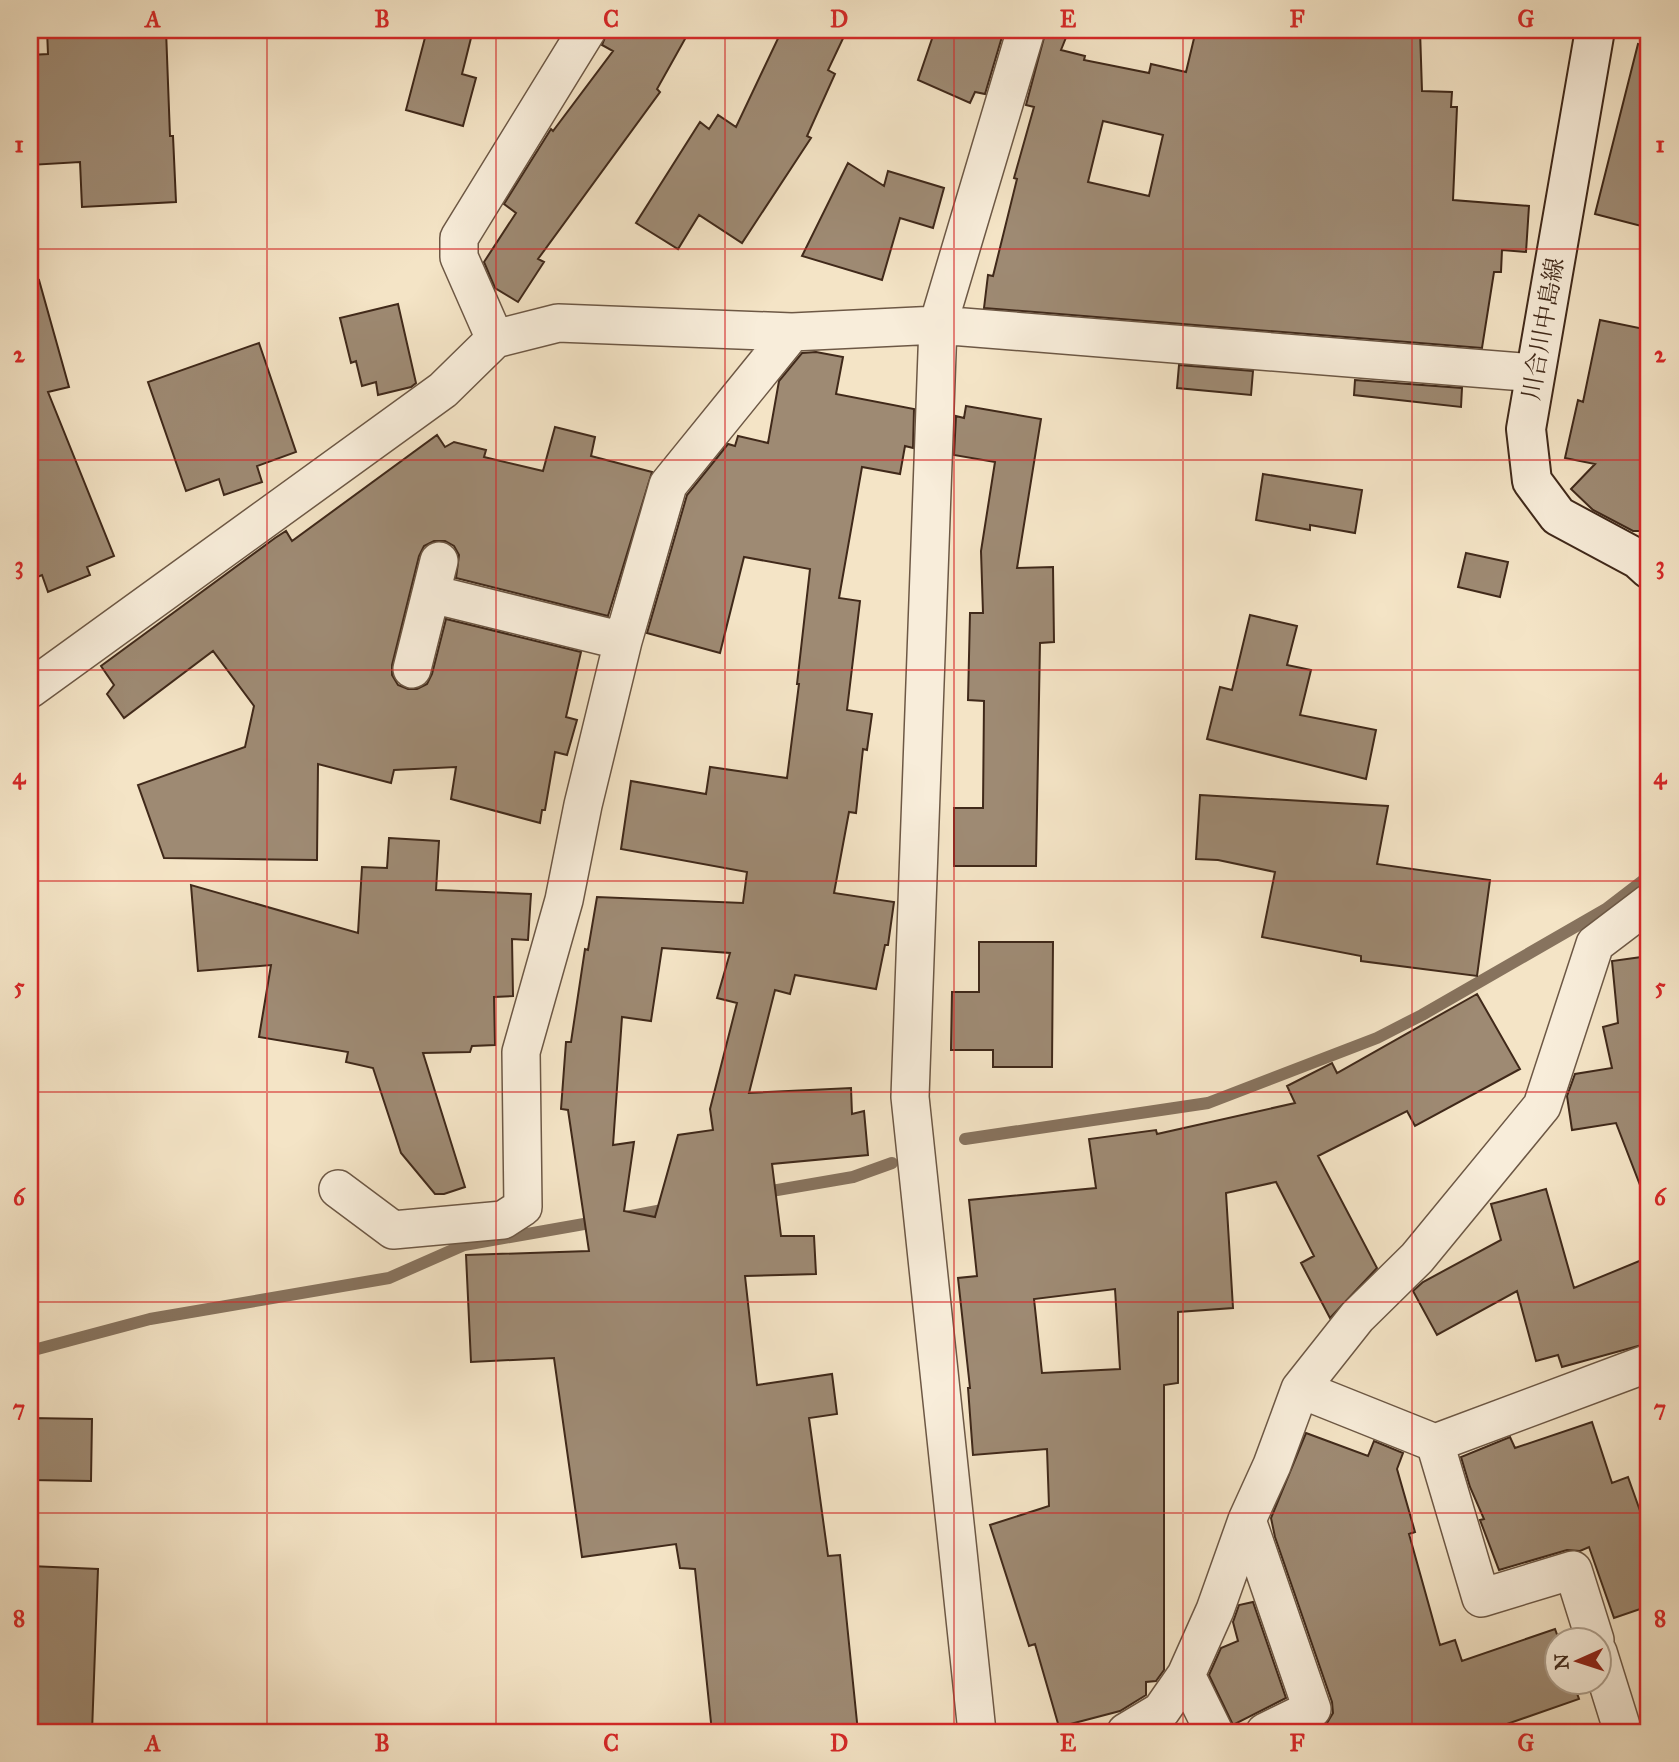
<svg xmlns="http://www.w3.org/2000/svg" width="1679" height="1762" font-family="'IM FELL Great Primer','Noto Serif JP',serif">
  <rect width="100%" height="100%" fill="#f4e4c6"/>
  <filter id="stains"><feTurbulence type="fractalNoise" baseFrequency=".00286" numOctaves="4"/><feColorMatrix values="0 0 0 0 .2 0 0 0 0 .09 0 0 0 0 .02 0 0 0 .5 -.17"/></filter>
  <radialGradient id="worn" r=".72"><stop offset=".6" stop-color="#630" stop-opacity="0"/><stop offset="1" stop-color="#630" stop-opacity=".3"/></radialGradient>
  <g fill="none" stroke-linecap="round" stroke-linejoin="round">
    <path stroke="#87735e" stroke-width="12" d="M965 1139 1208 1103 1377 1038 1422 1015 1606 909 1649 876
      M760 1193 853 1177 892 1163
      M626 1217 673 1208
      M30 1351 150 1319 389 1278 464 1245 601 1221"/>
  </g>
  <path fill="#9e8a73" stroke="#40291a" stroke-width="2" fill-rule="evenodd" d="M47 30H166L170 136H173L176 202 82 207 80 162 30 165V55L48 54Z
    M427 30H473L462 74 476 78 463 126 406 110Z
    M608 30H690L657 89 660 92 538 259 544 262 518 302 495 288 484 262 516 213 504 204 551 129 553 131 613 51 602 45Z
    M782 30H847L828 70 835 74 807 136 811 138 742 243 699 215 678 249 636 223 700 122 709 129 718 115 736 127Z
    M935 30H1004L985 94 975 92 970 103 918 80Z
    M1046 30H1069L1061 50 1085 56 1084 60 1149 73 1151 64 1186 72 1196 30H1420L1422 91 1452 92 1451 107H1457L1453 200 1529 206 1526 252 1502 250 1501 272H1494L1482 348 984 308 988 275 993 276 1017 179 1014 178 1034 107 1026 105ZM1103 121 1163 135 1149 196 1088 182Z
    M1638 44 1649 46V228L1595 214Z
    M848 163 884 186 888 171 944 188 933 228 900 218 882 280 802 256Z
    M39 280 69 387 48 392 114 556 87 567 90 575 48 592 42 575 30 580V282Z
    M398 304 416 383 411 387 378 395 376 382 362 386 356 361 351 363 340 318Z
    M1600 320 1649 330V531H1633L1593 510 1571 489 1595 464 1565 458 1578 400 1583 402Z
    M259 343 296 452 257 466 262 482 224 495 219 479 186 491 148 382Z
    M816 352 843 357 836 394 914 409 913 448 905 446 900 474 862 467 839 598 860 601 847 710 872 714 867 750 863 749 856 813 849 812 834 893 894 902 888 945H885L876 989 795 975 790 994 775 990 749 1093 851 1088 852 1114 864 1111 868 1155 772 1164 781 1236H814L816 1274 745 1276 757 1385 832 1374 837 1414 809 1418 828 1556 840 1555 858 1732H712L695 1569 680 1568 676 1544 582 1557 554 1358 471 1362 466 1255 589 1251 568 1110 561 1109 566 1042H571L585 949 588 950 597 897 743 903 747 872 621 849 631 781 706 794 710 767 787 778 799 684H797L810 569 744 557 720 653 647 633 687 495 728 444 735 446 738 436 768 443 779 381 802 353ZM662 948 730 953 717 998 737 1003 710 1109 713 1130 678 1135 655 1217 624 1211 634 1142 613 1145 622 1017 651 1021Z
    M1179 365 1253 371 1251 395 1177 388Z
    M1355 380 1462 388 1461 407 1354 395Z
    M966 406 1041 419 1017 568 1053 567 1054 642 1040 643 1036 866H954V808H983L984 701 968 700 970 613H983L981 551 995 462 954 455 956 416 964 418Z
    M555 427 595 437 591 456 652 472 608 616 456 578 459 555 454 546 445 541H434L424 546 419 556 392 665V675L398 685 408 689H417L427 684 432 674 446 619 581 652 566 717 577 720 567 755 555 752 545 810H542L540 823 451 799 456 767 394 770 391 783 318 764 317 860 164 858 138 785 245 747 254 706 213 651 124 718 107 694 114 685 101 666 275 538 286 531 292 541 437 435 445 447 454 442 486 450 484 457 543 471Z
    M1263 474 1362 490 1355 533 1310 525V530L1256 520Z
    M1466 553 1508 562 1500 597 1458 587Z
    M1250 615 1297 626 1287 665 1311 670 1300 715 1376 730 1366 779 1207 739 1220 687 1232 690Z
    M1200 795 1388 806 1377 864 1490 880 1477 976 1361 961V956L1262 937 1275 872 1218 860 1196 859Z
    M389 838 439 841 436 890 531 894 528 940 512 939 513 996 494 997 495 1045 472 1046 470 1052 423 1053 465 1187 444 1194H435L401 1153 373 1068 346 1062 348 1052 259 1037 271 965 198 971 191 885 358 933 362 867 387 868Z
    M979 942H1053L1052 1067H993V1050H951L952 992H979Z
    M1649 956V1202L1647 1203 1616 1123 1572 1130 1567 1096 1575 1074 1612 1068 1603 1027 1618 1023 1612 961Z
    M1477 994 1520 1069 1415 1126 1407 1111 1318 1156 1377 1268 1330 1318 1301 1263 1314 1256 1276 1182 1226 1193 1233 1308 1178 1312V1383L1164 1385V1670L1156 1681 1146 1682V1695L1120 1711 1059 1727 1035 1644 1029 1646 990 1525 1049 1506 1047 1449 973 1455 968 1388H970L958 1278 977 1276 969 1200 1096 1188 1089 1139 1156 1130 1157 1134 1295 1103 1287 1086 1332 1063 1337 1073ZM1115 1289 1120 1369 1042 1373 1034 1299Z
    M1546 1189 1574 1288 1649 1257V1343L1562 1367 1558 1355 1536 1361 1517 1291 1437 1335 1413 1291 1423 1282 1501 1240 1491 1204Z
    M30 1418 92 1419 91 1481 30 1480Z
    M1592 1422 1612 1483 1628 1477 1649 1536V1606L1614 1618 1589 1547 1580 1551 1567 1550 1499 1570 1480 1520 1484 1519 1470 1487 1461 1457 1510 1437 1515 1448Z
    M1306 1433 1368 1456 1374 1441 1403 1453 1397 1469 1415 1532 1409 1534 1440 1645 1455 1640 1462 1661 1555 1629 1559 1640H1557V1682H1573L1579 1699 1484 1732H1331L1327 1723 1333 1713 1332 1702 1275 1537 1271 1518Z
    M30 1566 98 1569 92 1732H30Z
    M1253 1602 1286 1698 1233 1725 1209 1675 1221 1648 1238 1641 1233 1622 1239 1605Z"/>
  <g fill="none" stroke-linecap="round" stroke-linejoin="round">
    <defs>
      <path id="minor" d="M495 339 459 257V238L587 30
        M432 594 623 641
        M412 669 439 561
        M30 689 443 390 495 339 558 323 792 332 938 325 1535 373
        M338 1189 393 1230 503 1220 523 1207 521 1052 564 900 583 805 623 641 668 485 792 332
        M1300 1389 1435 1443 1649 1363
        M1435 1443 1481 1598 1573 1570 1595 1640
        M1247 1520 1312 1709 1265 1732
        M1598 1652 1623 1732
        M1186 1675 1214 1732
        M977 1732 910 1097 938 325 1026 30
        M1126 1732 1161 1711 1186 1675 1215 1610 1247 1520 1272 1465 1300 1389 1357 1317 1417 1258 1542 1106 1595 944 1649 903"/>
      <path id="secondary" d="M1595 30 1526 429 1532 481 1558 516 1638 559 1649 569"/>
    </defs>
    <use href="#minor" stroke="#6d5845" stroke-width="40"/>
    <use href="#secondary" stroke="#40291a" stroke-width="42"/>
    <use href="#minor" stroke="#f8edda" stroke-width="37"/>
    <use href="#secondary" stroke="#f8edda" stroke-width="38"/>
  </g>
  <path fill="none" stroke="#d62828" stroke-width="2" stroke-opacity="0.55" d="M267 30V1732M496 30V1732M725 30V1732M954 30V1732M1183 30V1732M1412 30V1732M30 249H1649M30 460H1649M30 670H1649M30 881H1649M30 1092H1649M30 1302H1649M30 1513H1649"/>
  <g text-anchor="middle" stroke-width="5" stroke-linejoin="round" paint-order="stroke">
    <g font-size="24" fill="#40291a" stroke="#f8edda">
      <text transform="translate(1543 329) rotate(-80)" y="8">川合川中島線</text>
    </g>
  </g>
  <rect width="1679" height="1762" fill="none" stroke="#f4e4c6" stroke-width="77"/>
  <g transform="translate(1578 1661) rotate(267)"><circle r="33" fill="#f8edda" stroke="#ae9f8d" stroke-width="2"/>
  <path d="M0-5L12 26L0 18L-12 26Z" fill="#8f2418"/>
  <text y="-10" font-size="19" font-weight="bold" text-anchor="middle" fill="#40291a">N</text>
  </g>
  <rect x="38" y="38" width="1602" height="1686" fill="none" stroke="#d62828" stroke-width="2.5"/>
  <g font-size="23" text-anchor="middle" font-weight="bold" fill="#d62828">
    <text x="153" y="27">A</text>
    <text x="382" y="27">B</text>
    <text x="611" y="27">C</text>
    <text x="839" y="27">D</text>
    <text x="1068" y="27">E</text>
    <text x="1297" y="27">F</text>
    <text x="1526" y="27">G</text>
    <text x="19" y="152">1</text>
    <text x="1660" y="152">1</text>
    <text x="19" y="362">2</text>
    <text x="1660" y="362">2</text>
    <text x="19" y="573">3</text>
    <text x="1660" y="573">3</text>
    <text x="19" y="784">4</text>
    <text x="1660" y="784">4</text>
    <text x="19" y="994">5</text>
    <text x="1660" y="994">5</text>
    <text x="19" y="1205">6</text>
    <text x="1660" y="1205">6</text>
    <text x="19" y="1416">7</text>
    <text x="1660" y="1416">7</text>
    <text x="19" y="1626">8</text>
    <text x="1660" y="1626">8</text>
    <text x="153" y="1751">A</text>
    <text x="382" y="1751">B</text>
    <text x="611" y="1751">C</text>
    <text x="839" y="1751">D</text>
    <text x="1068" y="1751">E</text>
    <text x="1297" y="1751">F</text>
    <text x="1526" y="1751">G</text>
  </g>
  <rect width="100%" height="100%" filter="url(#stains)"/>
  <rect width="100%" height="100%" fill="url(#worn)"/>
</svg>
